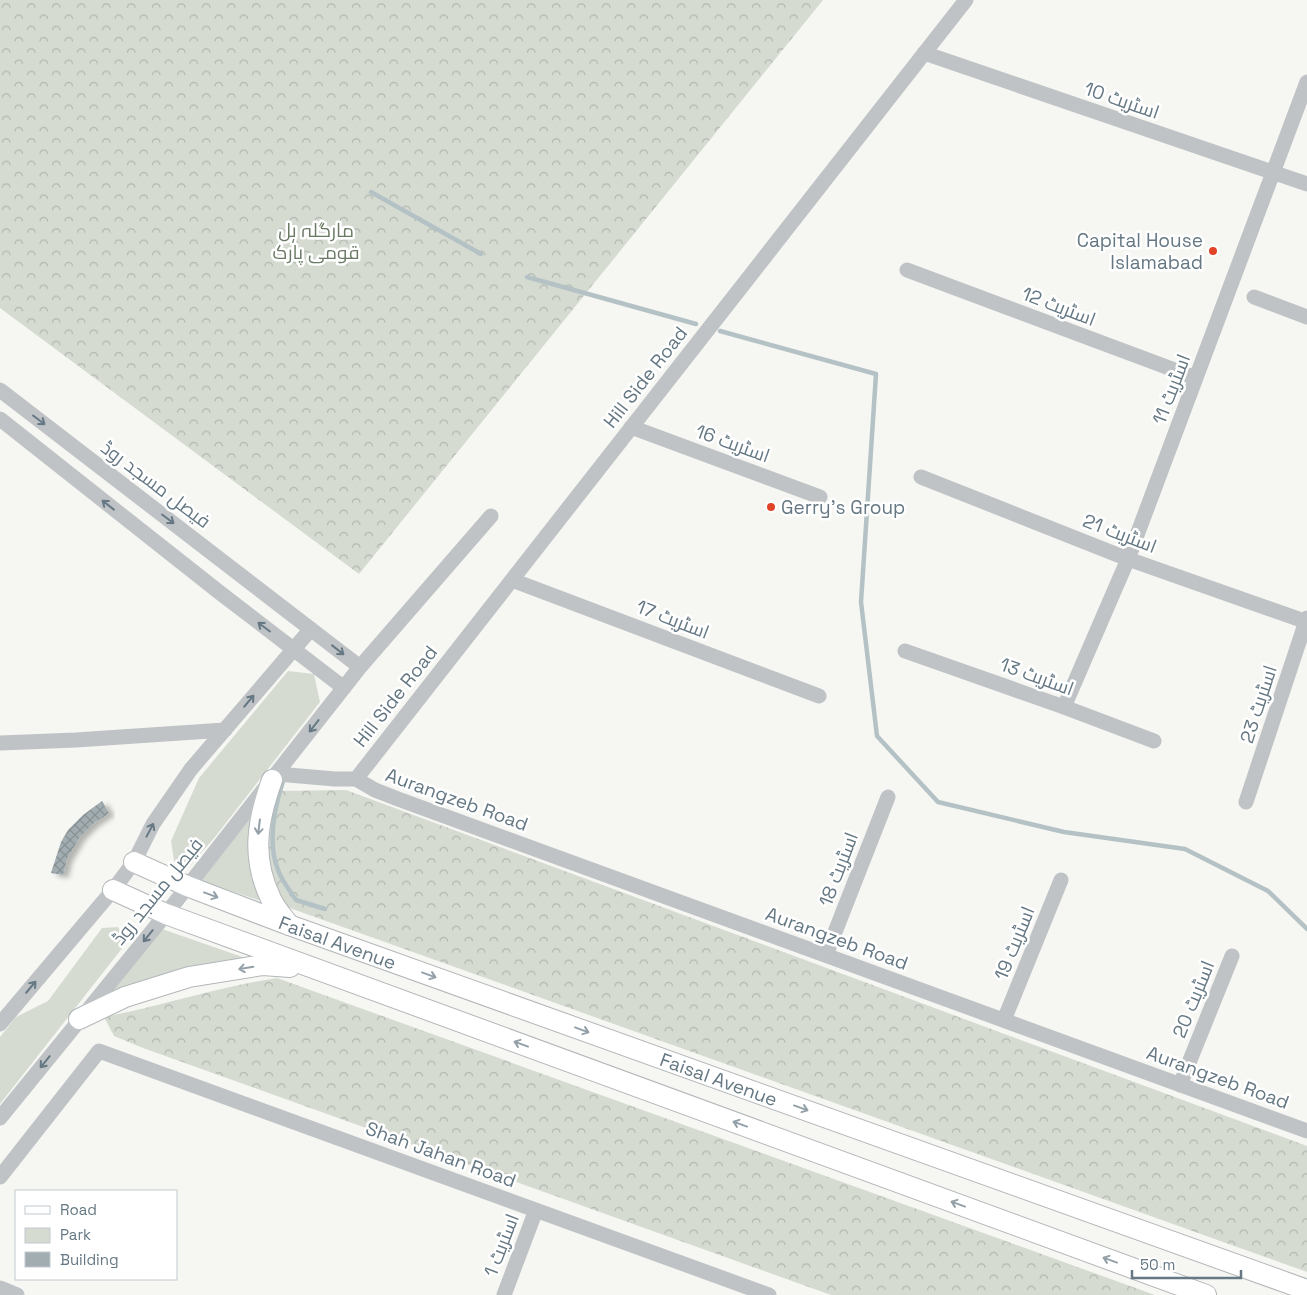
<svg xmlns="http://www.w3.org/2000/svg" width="1307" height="1295" font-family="'Space Grotesk',Cairo,sans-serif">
  <defs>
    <pattern id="forest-crowns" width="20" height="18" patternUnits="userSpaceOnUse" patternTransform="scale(1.25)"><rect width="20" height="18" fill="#d6dbd2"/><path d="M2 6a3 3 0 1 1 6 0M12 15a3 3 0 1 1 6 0" fill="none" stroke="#b1b6b0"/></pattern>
    <pattern id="building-cross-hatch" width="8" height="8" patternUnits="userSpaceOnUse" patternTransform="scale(1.25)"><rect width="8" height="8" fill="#a2adb1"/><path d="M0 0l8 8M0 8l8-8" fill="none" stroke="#889295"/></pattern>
    <filter id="shadow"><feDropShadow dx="5.5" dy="3" stdDeviation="2.5" flood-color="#0004"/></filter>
  </defs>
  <rect width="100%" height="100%" fill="#f6f6f2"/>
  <path fill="#d6dbd2" d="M288 671 314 674 320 702 215 837 189 867H175L171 841 199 778Z
    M254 814 264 902 201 881Z
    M118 927 127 942 0 1104V1037L16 1017 48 1001 102 928Z
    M162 929 254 961 182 973 110 993Z"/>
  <path fill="url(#forest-crowns)" d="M0 0H823L359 574 0 308Z
    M346 790 1307 1146V1272L287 907 268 870 265 838 275 791Z
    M277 978 1155 1295H831L143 1048 114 1036 104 1017C162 1006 218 987 277 978Z"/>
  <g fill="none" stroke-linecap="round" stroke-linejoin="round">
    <path stroke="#b4c2c5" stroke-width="4.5" d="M371 192 481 254
      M527 277 696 324
      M720 331 876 374 861 602 877 736 938 802 1064 832 1185 849 1268 891 1307 929
      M283 781C274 809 267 842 278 870 282 881 290 891 296 900L325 909"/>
  </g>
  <path fill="url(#building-cross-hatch)" filter="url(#shadow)" d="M102 801 109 813 93 824 80 837 67 859 63 875 51 873 61 842 68 830 83 815Z"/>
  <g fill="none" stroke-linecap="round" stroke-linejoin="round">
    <defs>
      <g id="major">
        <path d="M272 780C257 822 251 858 271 899 275 908 283 917 289 925"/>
        <path id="s1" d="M134 862 187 886 289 925 1307 1290"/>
        <path d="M113 890 166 914 1206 1295"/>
        <path d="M79 1019 125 997 189 977 263 965 290 967"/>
      </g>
    </defs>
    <use href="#major" stroke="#b2b7ba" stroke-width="22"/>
    <path stroke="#bfc3c6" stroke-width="15" d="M924 53 1307 184
      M907 270 1196 378
      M1254 297 1307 317
      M0 390 360 667
      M0 419 219 592 344 688
      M631 427 820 497
      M921 477 1128 559 1307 622
      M512 580 819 696
      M905 651 1064 707 1154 741
      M1064 707 1128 559 1307 82
      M0 743 76 740 225 730
      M277 774 335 779H356
      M356 779 375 790 398 799 1307 1131
      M356 779 966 0
      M1246 802 1307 618
      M826 955 888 797
      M1004 1020 1061 880
      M0 1024 113 890 134 862 153 824 191 769 311 629
      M1180 1085 1232 956
      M0 1118 166 914 360 667 491 516
      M0 1177 99 1051 769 1295
      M0 1288 17 1295
      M504 1295 536 1210"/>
    <use href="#major" stroke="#fff" stroke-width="20"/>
  </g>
  <defs><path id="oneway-shaft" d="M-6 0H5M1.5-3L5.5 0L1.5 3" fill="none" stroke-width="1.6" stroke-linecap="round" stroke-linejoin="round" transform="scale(1.25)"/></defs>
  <g stroke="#657883">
    <use href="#oneway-shaft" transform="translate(39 420) rotate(37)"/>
    <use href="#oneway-shaft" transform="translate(108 505) rotate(-142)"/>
    <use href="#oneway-shaft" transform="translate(168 519) rotate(37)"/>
    <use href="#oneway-shaft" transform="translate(264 627) rotate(-143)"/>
    <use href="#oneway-shaft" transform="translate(338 650) rotate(38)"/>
    <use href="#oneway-shaft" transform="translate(249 701) rotate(-50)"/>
    <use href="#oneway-shaft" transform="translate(314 726) rotate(128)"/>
    <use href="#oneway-shaft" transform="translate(150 830) rotate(-62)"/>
    <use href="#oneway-shaft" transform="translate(148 936) rotate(129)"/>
    <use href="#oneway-shaft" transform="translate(31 987) rotate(-50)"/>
    <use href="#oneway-shaft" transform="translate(45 1062) rotate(129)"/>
  </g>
  <g stroke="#93a0a8">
    <use href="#oneway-shaft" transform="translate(259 827) rotate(97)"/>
    <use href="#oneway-shaft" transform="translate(211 895) rotate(20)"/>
    <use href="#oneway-shaft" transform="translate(246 968) rotate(170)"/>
    <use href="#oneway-shaft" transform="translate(429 975) rotate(20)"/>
    <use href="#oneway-shaft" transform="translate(582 1030) rotate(20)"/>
    <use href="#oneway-shaft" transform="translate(521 1044) rotate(-160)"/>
    <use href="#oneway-shaft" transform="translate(801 1108) rotate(20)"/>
    <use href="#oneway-shaft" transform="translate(740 1124) rotate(-160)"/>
    <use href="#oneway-shaft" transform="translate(958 1204) rotate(-160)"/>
    <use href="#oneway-shaft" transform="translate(1110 1260) rotate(-160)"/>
  </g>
  <g fill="#e04328" stroke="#fff" stroke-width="2">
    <circle cx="1213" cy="251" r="5"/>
    <circle cx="771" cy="507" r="5"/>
  </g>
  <g text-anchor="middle" stroke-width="5" stroke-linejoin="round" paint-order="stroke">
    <g font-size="19" fill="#657883" stroke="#fff">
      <text transform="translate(1122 100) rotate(19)" y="7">اسٹریٹ 10</text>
      <text transform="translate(1059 306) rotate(21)" y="7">اسٹریٹ 12</text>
      <text transform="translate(645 377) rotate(-52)" y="7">Hill Side Road</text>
      <text transform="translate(1171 389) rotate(-69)" y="7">اسٹریٹ 11</text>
      <text transform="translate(733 443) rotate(20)" y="7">اسٹریٹ 16</text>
      <text transform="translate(156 484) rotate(37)" y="7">فیصل مسجد روڈ</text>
      <text transform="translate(1120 533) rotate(21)" y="7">اسٹریٹ 21</text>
      <text transform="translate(673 619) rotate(21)" y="7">اسٹریٹ 17</text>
      <text transform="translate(1037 676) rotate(20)" y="7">اسٹریٹ 13</text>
      <text transform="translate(395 696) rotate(-52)" y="7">Hill Side Road</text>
      <text transform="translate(1258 704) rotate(-72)" y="7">اسٹریٹ 23</text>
      <text transform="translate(457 799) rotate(20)" y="7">Aurangzeb Road</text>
      <text transform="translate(838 869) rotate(-69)" y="7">اسٹریٹ 18</text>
      <text transform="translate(157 891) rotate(-51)" y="7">فیصل مسجد روڈ</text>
      <text transform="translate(837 938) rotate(20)" y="7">Aurangzeb Road</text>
      <text dy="7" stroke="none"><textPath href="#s1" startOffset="219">Faisal Avenue</textPath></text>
      <text transform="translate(1014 943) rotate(-68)" y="7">اسٹریٹ 19</text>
      <text transform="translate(1193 999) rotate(-68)" y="7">اسٹریٹ 20</text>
      <text transform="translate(1218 1077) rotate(20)" y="7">Aurangzeb Road</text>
      <text dy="7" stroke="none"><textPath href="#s1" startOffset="624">Faisal Avenue</textPath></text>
      <text transform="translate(441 1154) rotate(20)" y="7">Shah Jahan Road</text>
      <text transform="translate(501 1245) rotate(-69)" y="7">اسٹریٹ 1</text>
    </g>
    <g font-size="19" fill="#6a7a64" stroke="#fff">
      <text x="316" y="237">مارگلہ ہل<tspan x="316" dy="22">قومی پارک</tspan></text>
    </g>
    <g font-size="19" fill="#657883" stroke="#fff" text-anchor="end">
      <text x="1203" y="247">Capital House<tspan x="1203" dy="22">Islamabad</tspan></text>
      <text x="781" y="514" text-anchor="start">Gerry's Group</text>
    </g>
  </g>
  <rect x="15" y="1190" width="162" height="90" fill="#ffffff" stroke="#c1c9cd"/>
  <rect x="25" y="1206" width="25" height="8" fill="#ffffff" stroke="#c1c9cd"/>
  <text x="60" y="1215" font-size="15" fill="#657883">Road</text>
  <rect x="25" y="1228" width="25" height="15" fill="#d6dbd2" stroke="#c1c9cd"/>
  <text x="60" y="1240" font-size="15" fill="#657883">Park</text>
  <rect x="25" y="1252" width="25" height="15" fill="#a2adb1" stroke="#c1c9cd"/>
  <text x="60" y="1265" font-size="15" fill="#657883">Building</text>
  <path d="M1132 1270v8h109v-8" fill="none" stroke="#657883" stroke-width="2.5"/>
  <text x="1140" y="1270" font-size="15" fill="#657883" stroke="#ffffff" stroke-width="4" paint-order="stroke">50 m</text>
</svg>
